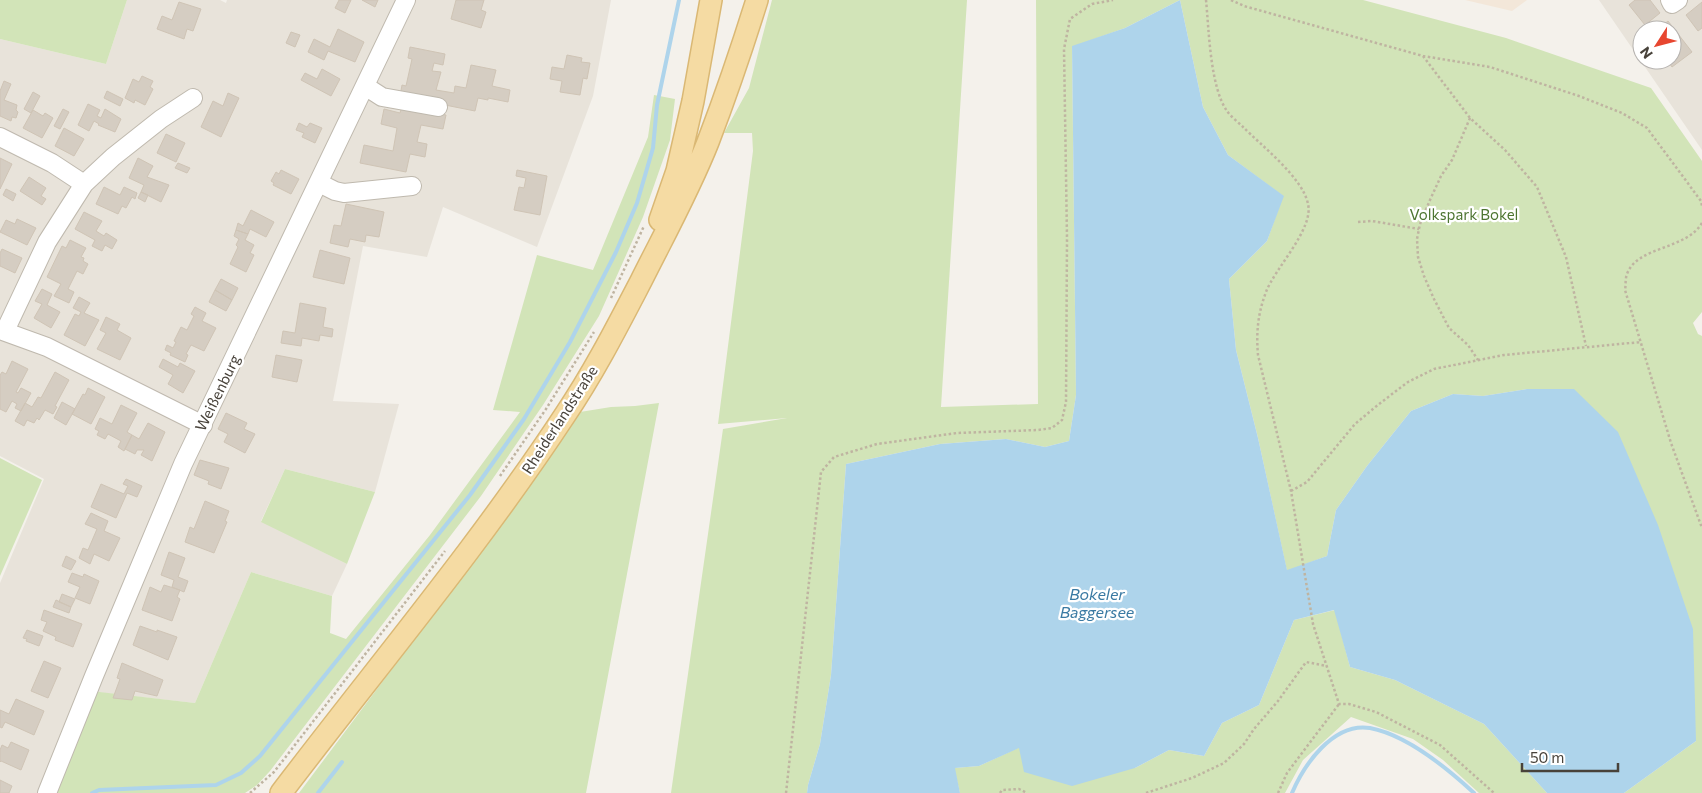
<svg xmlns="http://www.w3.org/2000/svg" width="1702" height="793" font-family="Commissioner,sans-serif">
  <rect width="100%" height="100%" fill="#f4f1eb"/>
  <path fill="#e8e3da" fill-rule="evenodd" d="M127 0H220L226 3 227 0H611L593 96 537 247 443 207 427 257 363 246 333 401 399 404 375 492 285 469 261 521 347 564 332 596 251 572 195 703 87 691 50 793H0V583L44 479 0 456V39L106 64Z
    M1599 0H1702V150ZM1642 30H1672V60H1642Z"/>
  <path fill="#f3e7d9" d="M1465 0H1527L1512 11Z"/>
  <path fill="#d2e4b8" d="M0 0H127L106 64 0 39Z
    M772 0H967L941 407 1038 404 1036 0H1180L1125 28 1072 47 1076 395 1069 441 1045 447 1006 439 940 444 846 464 831 675 820 744 808 785 807 793H671L723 429 787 418 718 424 753 151 752 133H724L749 88Z
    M1180 0H1363L1506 38 1651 88 1702 161V312L1693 323 1698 334 1702 336V793H1624L1696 741 1527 389 1483 396 1453 394 1411 411 1367 466 1336 510 1327 556 1287 571 1258 438 1236 350 1229 279 1267 241 1283 196 1228 155 1203 107Z
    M654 95 675 99 670 140 643 217 599 316 543 405 481 496 270 771 257 785 245 793H52L91 691 195 703 251 572 332 596 330 633 346 639 430 535 520 412 493 410 537 255 593 270 648 137Z
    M659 403 586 793H299L521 497 580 412 611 407 635 406Z
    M0 458 42 480 0 576Z
    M285 469 375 492 347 564 261 522Z
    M1335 610 1350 667 1395 680 1484 724 1547 793H1479L1443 760 1413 739 1351 717 1303 760 1285 793H960L954 768 979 766 1020 747 1135 768 1169 750 1204 756 1222 723 1259 705 1294 620Z"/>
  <path fill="#aed4eb" d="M1180 0 1203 107 1228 155 1284 196 1267 241 1229 279 1236 350 1258 438 1287 570 1327 556 1336 510 1367 466 1411 411 1453 394 1483 396 1527 389H1574L1618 432 1658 525 1693 629 1696 741 1624 793H1547L1484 724 1395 680 1350 667 1334 610 1294 620 1259 705 1222 723 1204 756 1169 750 1135 768 1072 786 1024 772 1019 748 979 766 955 768 960 793H807L808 785 820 744 831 675 846 464 940 444 1006 439 1045 447 1069 441 1076 395 1072 46 1125 28Z"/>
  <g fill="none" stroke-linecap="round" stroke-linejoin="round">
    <path stroke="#aed4eb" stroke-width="4" d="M92 793 99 790 216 785 241 773 260 756 470 495 524 419 570 342 616 252 637 203 653 148 657 105 679 0
      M318 793 342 762
      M1292 793C1304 765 1333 722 1370 728 1407 735 1447 768 1474 793"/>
  </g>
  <path fill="#d5cdc2" stroke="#cfc4b5" d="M339 0H351L345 13 335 8Z
    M362 0H378L375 7Z
    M456 0H484L481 10 486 12 481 28 451 19Z
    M1635 0H1650L1660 13 1645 25 1629 5Z
    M179 2 201 9 193 31 187 29 184 39 157 29 162 16 172 20Z
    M1702 2V28L1698 31 1686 15Z
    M1668 21 1692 52 1672 67 1667 60H1672V30H1657Z
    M338 29 364 42 355 62 328 51 324 60 308 52 314 39 330 47Z
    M291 32 300 35 295 47 286 43Z
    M410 47 445 54 443 65 434 63 432 71 441 72 436 90 454 93 455 86 466 88 471 65 496 70 492 86 510 90 508 102 488 98V100L478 98 475 111 400 96 402 85 406 86 412 59 408 58Z
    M567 55 582 58 581 62 590 63 587 79 583 78 580 95 560 92 562 81 550 79 552 67 564 69Z
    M322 69 340 79 331 96 301 80 305 73 317 79Z
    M142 76 153 81 150 87 153 89 145 105 135 100 134 103 125 98 133 79 139 82Z
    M4 81 11 84 4 100 17 105 16 110 18 112 16 118 12 117 11 121 0 116V91Z
    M107 91 123 99 120 106 104 98Z
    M33 92 40 96 31 113 24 109Z
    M228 93 239 98 221 137 201 127 213 101 223 106Z
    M88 104 100 110 97 116 101 118 105 109 121 119 115 132 98 125 99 124 94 121 89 131 78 125Z
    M402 106 446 115 443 129 421 125 417 142 427 144 425 157 410 154 406 172 360 163 364 145 393 151 397 128 381 124 384 109 400 113Z
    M63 109 69 112 60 129 54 126Z
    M33 110 43 116 45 113 53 118 42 138 23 128Z
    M299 123 307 127 310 123 322 128 315 143 302 137 304 133 296 130Z
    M64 128 84 139 74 156 55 146Z
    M166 134 185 143 176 162 157 153Z
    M0 158 12 164 0 189Z
    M138 158 153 166 147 177 169 185 161 202 141 192 144 185 129 178Z
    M178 163 190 168 187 173 175 168Z
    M281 170 299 179 291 194 273 185 274 183 271 181 276 172 279 174Z
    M517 170 547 176 540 215 514 210 519 187 524 188 526 178 516 176Z
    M29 177 46 188 41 196 46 199 42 205 20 191Z
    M104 187 120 195 124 187 137 193 135 199 132 197 126 208 122 206 118 214 96 204Z
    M6 189 16 194 13 201 3 195Z
    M141 192 148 195 145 202 138 198Z
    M346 204 384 212 379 237 366 235 365 242 350 239 348 247 330 243 334 225 341 226Z
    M251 210 274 222 266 237 250 229 248 234 236 230 238 223 243 226Z
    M84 212 102 221 96 231 104 236 106 233 117 240 112 249 105 245 102 251 92 246 95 240 75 229Z
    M17 219 36 228 27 245 0 232 6 220 15 224Z
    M236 230 248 234 245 240 254 245 250 253 254 255 246 272 230 264 238 247 236 245 239 239 234 236Z
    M70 240 86 248 81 257 84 258 83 261 88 264 83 274 77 271 68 289 74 292 69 303 54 296 61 284 47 277 62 246 66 248Z
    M2 249 22 258 15 273 0 266V253Z
    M320 250 350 258 344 284 313 277Z
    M221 279 238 288 232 300 215 290Z
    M42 289 52 294 47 305 60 312 51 328 34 318 42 304 35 301Z
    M215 290 232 300 226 311 209 302Z
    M79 297 90 303 84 313 99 320 85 346 64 335 75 314 79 316 81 312 73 308Z
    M300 303 326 308 323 327 333 329 332 337 320 335 319 341 302 338 301 346 281 343 283 331 295 333Z
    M195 307 206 313 202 321 216 328 204 351 191 345 186 354 188 355 185 362 170 355 171 353 165 350 167 345 173 348 176 342 174 341 181 327 187 330 194 316 191 314Z
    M106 317 120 324 117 330 131 338 120 360 97 349 106 333 100 330Z
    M276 355 302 360 297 382 272 377Z
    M163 359 178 367 180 363 195 371 183 393 168 384 173 375 159 367Z
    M12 361 28 369 16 392 18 393 21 388 31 393 21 411 15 408 17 404 12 401 6 412 0 409V375L2 372 6 374Z
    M55 372 69 380 55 406 57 407 53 414 45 410 39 420 37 418 34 423 27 420 24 426 15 421 25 403 32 407 38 397 41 398Z
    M88 388 105 397 91 424 72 414 83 394 85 395Z
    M62 402 75 409 66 425 54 418Z
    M121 405 137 413 127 432 132 435 124 451 118 447 121 441 108 434 105 439 97 435 99 431 95 429 100 418 112 424Z
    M226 413 247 423 244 429 255 434 245 453 224 442 228 434 218 429Z
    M148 423 165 432 152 461 141 455 144 450H137L135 454 125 449 132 435 139 439Z
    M200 460 229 468 221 489 208 484 209 481 194 475Z
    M126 479 142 486 137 497 127 493 116 518 91 507 101 484 124 494 128 486 123 484Z
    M205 501 229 511 225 521 227 522 214 553 185 542 190 527 194 529Z
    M91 513 108 521 104 531 120 538 109 561 94 554 90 564 79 558 83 548 88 550 97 529 85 524Z
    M169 552 185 558 178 577 188 581 184 592 172 587 174 580 161 575Z
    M66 556 76 561 71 570 62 566Z
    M72 573 83 577 84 574 99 581 90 604 75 598 80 587 68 582Z
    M164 585 180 590 177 597 180 599 172 621 142 610 150 587 161 592Z
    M62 594 75 599 71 607 59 602Z
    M56 600 71 607 69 613 53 607Z
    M44 610 82 624 73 647 55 640 56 637 43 631 47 622 41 620Z
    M140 626 157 632V630L177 637 168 660 133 645Z
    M27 630 43 636 39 646 26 641 27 639 23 638Z
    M44 661 61 668 48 698 31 691Z
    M122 663 163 680 157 696 135 691 132 700 113 698 120 679 117 678Z
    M16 699 44 711 34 735 5 722 2 728 0 727V710L9 714Z
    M11 742 29 750 21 770 1 761 0 762V750L2 745 8 748Z
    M0 780 12 786 9 793H0Z"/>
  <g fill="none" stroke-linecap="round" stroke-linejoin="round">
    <defs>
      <path id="minor" d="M1670 0 1672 4 1678 0
        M365 86 382 97 438 107
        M0 137 52 163 84 184
        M319 183 335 191 344 193 412 186
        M0 330 47 347 203 425
        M5 331 47 242 84 184 113 157 161 119 193 98
        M47 793 94 676 183 464 406 0"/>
      <path id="major" d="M660 220 677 171 693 101 711 0
        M281 793C376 668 478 547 565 415 594 372 617 327 641 281 664 235 689 190 708 142 726 95 742 48 757 0"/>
    </defs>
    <use href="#minor" stroke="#bfb9ae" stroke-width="20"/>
    <use href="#major" stroke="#dab874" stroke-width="24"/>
    <path stroke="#bfb4a1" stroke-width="2.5" stroke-dasharray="2.5 2.5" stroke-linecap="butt" d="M1206 0C1209 30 1210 87 1227 111 1231 117 1238 122 1243 127 1262 146 1303 178 1308 204 1314 229 1275 268 1266 292 1258 313 1256 332 1258 355L1291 491 1313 624 1339 704H1349L1376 712 1440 745 1494 793
      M1231 0 1244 6 1423 56 1490 67 1579 96 1622 113 1647 128 1701 201 1702 206
      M1423 56 1470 118 1505 150 1537 187 1566 257 1586 346
      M1470 118 1452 160 1441 176 1430 200 1420 224 1417 239 1418 257 1424 276 1434 299 1449 328 1468 345 1478 360
      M1358 222 1372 221 1419 229
      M1702 223C1686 250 1637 246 1627 274 1625 279 1626 285 1625 290L1671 443 1702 528
      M611 298 644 226
      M500 476 546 409 594 332
      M1291 491 1307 482 1355 424 1379 404 1408 382 1434 369 1504 355 1641 342
      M250 793 274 772 445 551
      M786 793 821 472 834 457 877 444 957 433 1038 430 1052 428 1062 420 1066 402 1067 238 1064 49 1070 19 1092 4 1113 0
      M1000 793 1002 790 1019 789 1027 793
      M1146 793 1192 778 1224 763 1244 744 1254 729 1278 701 1306 662 1327 666
      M1278 793 1287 773 1339 704"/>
    <use href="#minor" stroke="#fff" stroke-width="18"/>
    <use href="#major" stroke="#f5dba3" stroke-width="21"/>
  </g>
  <g text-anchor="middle" stroke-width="4.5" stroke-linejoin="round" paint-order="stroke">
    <g font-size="15" fill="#4d7531" stroke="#fff">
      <text x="1464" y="220">Volkspark Bokel</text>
    </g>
    <g font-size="15" fill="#48423a" stroke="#fff">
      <text transform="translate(218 393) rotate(-64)" y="5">Weißenburg</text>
      <text transform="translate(560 420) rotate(-57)" y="5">Rheiderlandstraße</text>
    </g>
    <g font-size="16" font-style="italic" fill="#3a7aa3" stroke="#fff">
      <text x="1097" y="600">Bokeler<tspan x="1097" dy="18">Baggersee</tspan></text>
    </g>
  </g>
  <g transform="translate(1657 45) rotate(234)"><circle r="24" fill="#ffffff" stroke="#b6b3b0"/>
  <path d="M0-4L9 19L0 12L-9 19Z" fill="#e74630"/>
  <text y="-8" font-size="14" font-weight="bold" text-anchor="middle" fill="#48423a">N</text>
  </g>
  <path d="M1522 763v8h96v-8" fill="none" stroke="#48423a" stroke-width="2.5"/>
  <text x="1530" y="763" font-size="15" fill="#48423a" stroke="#ffffff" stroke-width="4" paint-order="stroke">50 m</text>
</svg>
